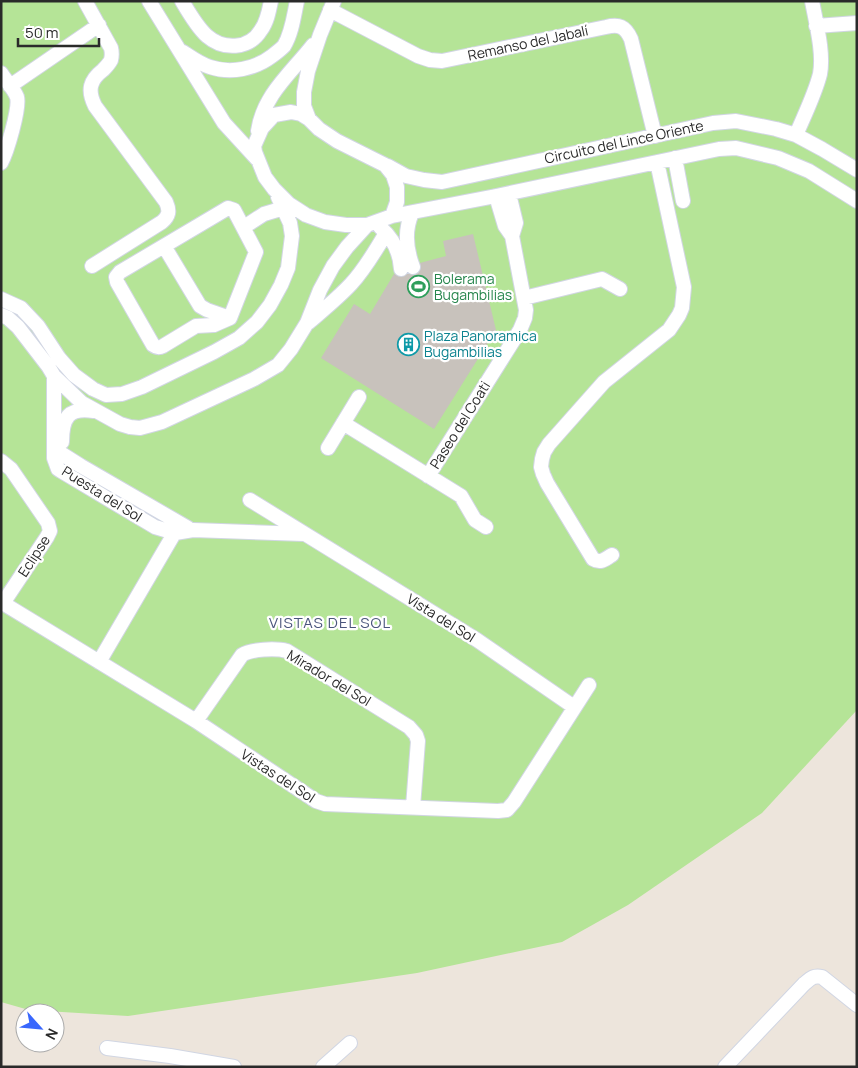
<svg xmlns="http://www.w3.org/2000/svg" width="858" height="1068" font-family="Manrope,sans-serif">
  <rect width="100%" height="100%" fill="#ede5dc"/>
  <path fill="#b5e497" d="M1 1H857V710L762 813 628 905 562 942 417 973 128 1016 29 1010 1 1002Z"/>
  <path fill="#c8c2bc" d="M473 234 496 330 434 429 321 358 354 304 370 314 394 274 417 269 416 264 446 256 443 241Z"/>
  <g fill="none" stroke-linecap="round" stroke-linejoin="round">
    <defs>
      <path id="minor" d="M85 1 111 48C112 52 112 56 111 60 109 64 106 67 103 70 90 80 87 90 95 106L166 202C170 211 169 216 162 222L92 266
        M149 1 224 123 257 159
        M182 1C189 13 197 27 207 36 223 50 249 50 261 30 267 22 269 11 271 1
        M330 10 418 56 430 60 442 61 606 27C619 24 625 26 631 39L655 136
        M816 26 857 23
        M183 52C192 58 200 64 210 67 231 74 255 69 272 56 276 53 281 49 284 46 292 33 294 15 297 1
        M1 73C6 81 14 89 17 97 20 108 7 152 1 163
        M10 86 99 25
        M309 119 304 106V92L308 71 320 35 334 1
        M258 131C263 95 292 72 313 45
        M796 135C804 116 815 94 820 74 824 53 816 23 812 1
        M675 158 683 201
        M388 166 406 176 424 180 442 182 713 123 736 121 776 129 796 135 822 149 857 170
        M496 196 505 226 512 236
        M228 208 234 210 256 252 230 318 214 325 196 326 163 346C159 348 157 348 153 345L117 282 116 277 120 272Z
        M412 213C404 231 406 249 413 267
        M392 216 397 202V187L393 175 385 165 337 141 319 129 309 119 301 114 291 112 274 115 262 128 254 146 255 152 265 177 274 189 289 204 306 215 325 222 346 225H367L392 216 496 196 719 149 736 148 778 158 809 171 857 201
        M244 227 264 214 284 208
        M380 227C394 239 400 252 401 269
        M164 246 200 306 207 310 230 318
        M524 298 602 279 620 289
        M1 299 21 308 38 326 59 358 74 375 93 389 106 395 122 394 142 387 214 352 239 338 257 322 270 305 281 285 288 268 292 236 290 223 278 197
        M1 315 8 318 18 327 48 366 54 376 82 403 120 424 130 427 140 428 162 422 254 379 278 365 291 349 307 323 320 290 333 266 347 247 367 225
        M308 323C323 310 338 298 351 284 365 269 376 250 386 233
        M54 376V458L58 469 61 471 155 527 175 533 193 530 304 534
        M343 423 461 496 475 520 486 527
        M62 442C62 417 69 407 94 411
        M328 448 359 397
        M62 454 81 466 188 528
        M1 461 11 469 48 523 50 531 47 537 3 603
        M428 476 520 330 525 318 526 310 512 236 516 223 509 194
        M250 500 477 640 574 707
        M612 555C605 559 601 564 593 559L547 483 543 474 541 467 542 459 544 452 549 444 604 382 669 330 679 315 682 308 684 287 657 162
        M1 602 196 721 316 801 325 804 498 811 507 810 514 802 589 685
        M99 662 178 527
        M196 721 242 655C251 649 276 648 287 651L409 727 416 735 418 741 413 807
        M107 1048 170 1056 234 1067
        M323 1067 350 1043
        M725 1067 804 984C810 979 813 975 822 977L857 1005"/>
    </defs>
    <use href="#minor" stroke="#d1d6e3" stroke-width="16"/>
    <use href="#minor" stroke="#fff" stroke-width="14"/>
  </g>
  <defs>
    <symbol id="stadium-ring" viewBox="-11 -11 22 22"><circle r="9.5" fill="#fff" stroke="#2e9e5b" stroke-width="1.5"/><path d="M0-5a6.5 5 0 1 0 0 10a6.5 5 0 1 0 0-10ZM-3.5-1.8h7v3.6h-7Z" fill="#2e9e5b"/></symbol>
    <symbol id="building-ring" viewBox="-11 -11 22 22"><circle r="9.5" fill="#fff" stroke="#0f9aa8" stroke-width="1.5"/><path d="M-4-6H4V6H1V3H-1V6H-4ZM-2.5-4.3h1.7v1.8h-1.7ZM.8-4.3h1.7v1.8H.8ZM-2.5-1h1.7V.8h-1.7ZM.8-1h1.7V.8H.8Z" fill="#0f9aa8"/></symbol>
  </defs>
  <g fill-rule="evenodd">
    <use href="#stadium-ring" x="406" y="274" width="25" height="25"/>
    <use href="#building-ring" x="396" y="332" width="25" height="25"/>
  </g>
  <g text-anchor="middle" stroke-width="4.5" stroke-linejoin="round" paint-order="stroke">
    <g font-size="14" fill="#2a2a2a" stroke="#fff">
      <text transform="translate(528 43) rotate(-12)" y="5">Remanso del Jabalí</text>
      <text transform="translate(624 142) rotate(-12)" y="5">Circuito del Lince Oriente</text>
      <text transform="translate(460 425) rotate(-58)" y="5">Paseo del Coati</text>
      <text transform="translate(102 494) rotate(32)" y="5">Puesta del Sol</text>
      <text transform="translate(34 556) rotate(-57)" y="5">Eclipse</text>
      <text transform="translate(441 618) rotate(32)" y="5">Vista del Sol</text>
      <text transform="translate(329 678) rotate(31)" y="5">Mirador del Sol</text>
      <text transform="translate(278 776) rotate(33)" y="5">Vistas del Sol</text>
    </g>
    <g font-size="14" fill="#27864d" stroke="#fff" text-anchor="start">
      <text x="434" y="284">Bolerama<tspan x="434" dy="16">Bugambilias</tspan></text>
    </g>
    <g font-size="14" fill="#0d838f" stroke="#fff" text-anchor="start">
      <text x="424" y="341">Plaza Panoramica<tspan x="424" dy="16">Bugambilias</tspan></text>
    </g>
    <g font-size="15" letter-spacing="1" fill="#4a557c" stroke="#fff">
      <text x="330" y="628">VISTAS DEL SOL</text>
    </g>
  </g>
  <rect width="858" height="1068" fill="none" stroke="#2a2a2a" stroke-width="5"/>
  <g transform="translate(40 1028) rotate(117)"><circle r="24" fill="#ffffff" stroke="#aaaaaa"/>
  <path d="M0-4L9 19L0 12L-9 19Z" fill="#3967fd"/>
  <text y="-8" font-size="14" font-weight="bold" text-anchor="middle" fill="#2a2a2a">N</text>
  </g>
  <path d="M18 38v8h81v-8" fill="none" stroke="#2a2a2a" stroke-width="2.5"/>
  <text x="25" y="38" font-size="15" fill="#2a2a2a" stroke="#ffffff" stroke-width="4" paint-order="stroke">50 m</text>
</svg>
